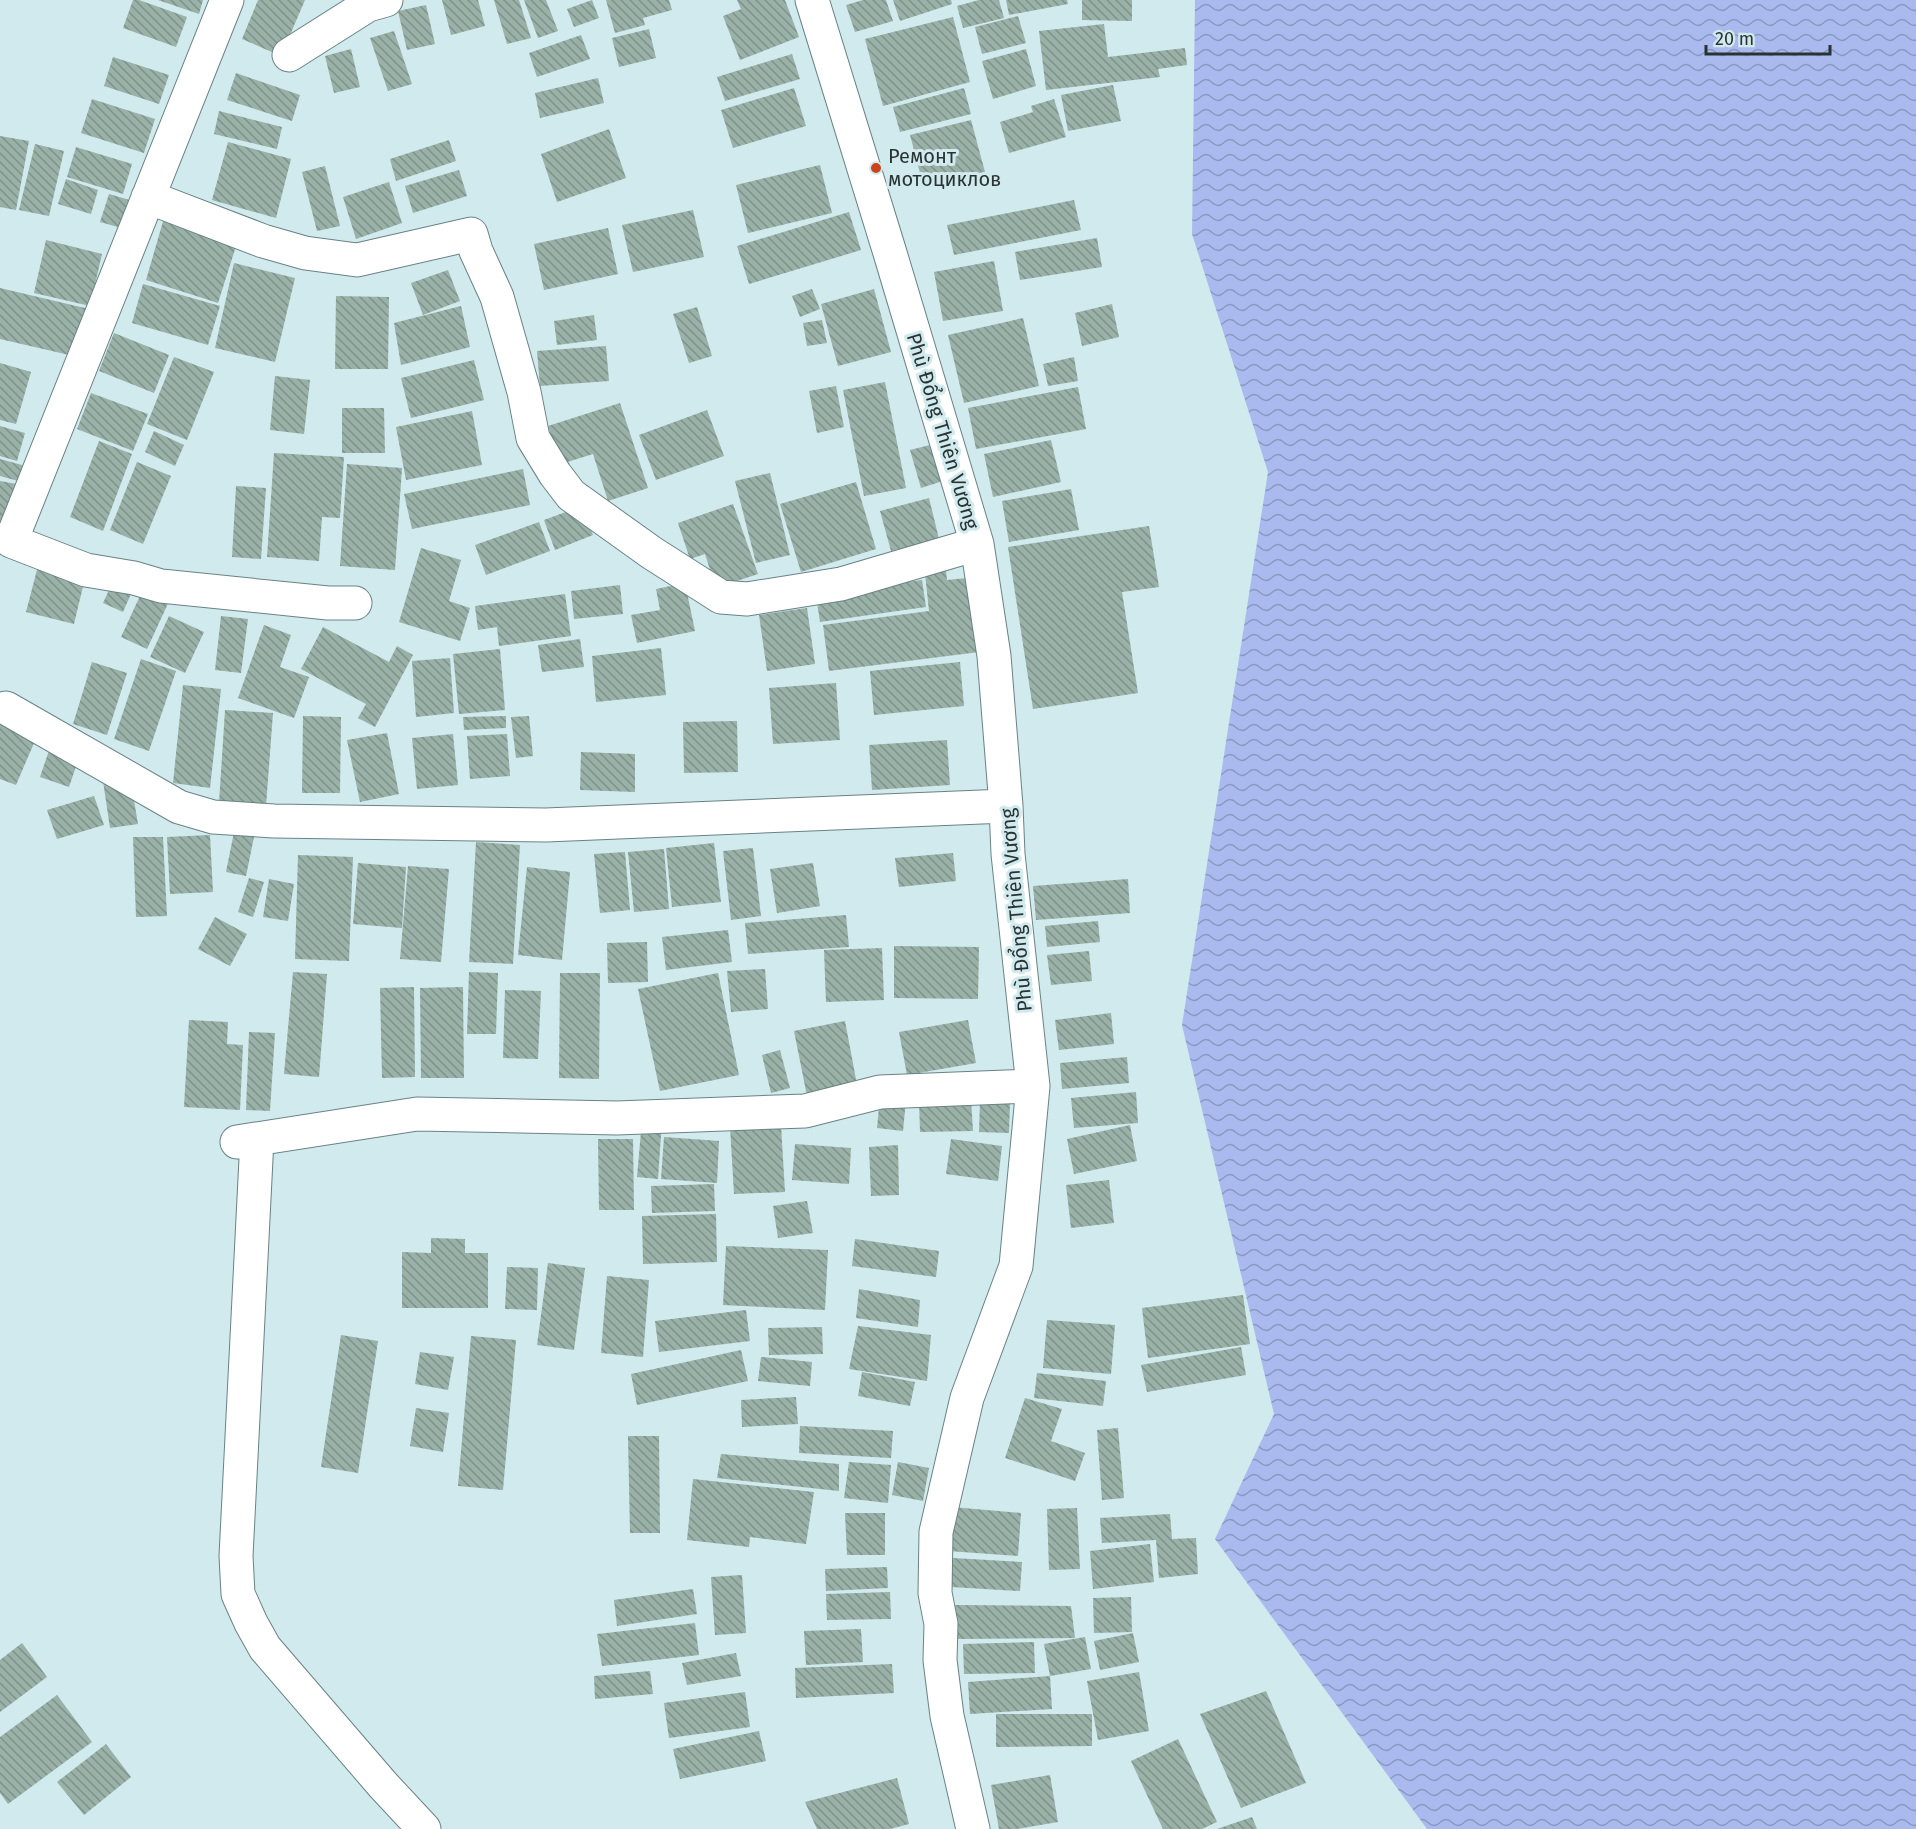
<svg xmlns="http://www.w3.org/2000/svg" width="1916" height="1829" font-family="'Fira Sans',sans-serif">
  <defs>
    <pattern id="water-waves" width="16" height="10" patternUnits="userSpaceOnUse" patternTransform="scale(1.5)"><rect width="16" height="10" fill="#aabaee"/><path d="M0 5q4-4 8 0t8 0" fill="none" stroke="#8a98c2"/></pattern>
    <pattern id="building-back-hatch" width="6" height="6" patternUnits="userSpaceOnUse" patternTransform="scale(1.5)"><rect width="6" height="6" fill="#9ab1a8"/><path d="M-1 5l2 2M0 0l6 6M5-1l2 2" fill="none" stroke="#7e918a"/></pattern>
  </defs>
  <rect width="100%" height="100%" fill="#d0eaed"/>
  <path fill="url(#water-waves)" d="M1195 0H1916V1829H1427L1215 1539 1274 1414 1182 1025 1268 472 1192 234Z"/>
  <path fill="url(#building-back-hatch)" d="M133 0H139L187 17 176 47 123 28Z
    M158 0H203L199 14Z
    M258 0H305L281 56 242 39Z
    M442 0H478L485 26 451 35Z
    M494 0H519L531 38 507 44Z
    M524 0H546L558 31 538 38Z
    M592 0 599 18 574 27 567 9Z
    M606 0H669L672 10 643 18 645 25 615 33Z
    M737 0H785L799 37 740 60 723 16 741 9Z
    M863 0H886L893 21 855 32 846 5Z
    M893 0H951L952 4 900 21Z
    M979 0H999L1004 18 963 28 957 6Z
    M1006 0H1067L1068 4 1009 15Z
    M1082 0H1132V21L1082 20Z
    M426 5 435 44 407 50 398 11Z
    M1018 16 1026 43 982 54 975 27Z
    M953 17 970 82 883 106 865 39Z
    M1104 24 1108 57 1185 48 1187 65 1158 69 1160 77 1046 90 1039 31Z
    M649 29 656 58 619 67 612 38Z
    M394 31 412 84 388 91 370 38Z
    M581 35 590 59 537 77 529 53Z
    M351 49 360 87 334 93 325 56Z
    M1026 49 1036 86 993 99 982 61Z
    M792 54 800 79 725 101 717 77Z
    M113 57 169 75 159 104 104 86Z
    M236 73 300 95 292 121 227 100Z
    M598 78 604 103 540 118 535 93Z
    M1113 85 1121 121 1068 131 1061 95Z
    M794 88 806 126 733 148 721 110Z
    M964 88 971 114 900 132 893 107Z
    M92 99 155 119 144 153 81 133Z
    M1054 99 1066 137 1009 153 1000 122 1033 112 1031 106Z
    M219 111 282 127 277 149 214 134Z
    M971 120 985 172 924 188 910 135Z
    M609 129 626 178 557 202 541 154Z
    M0 136 29 141 16 210 0 207Z
    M449 140 456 161 396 181 390 159Z
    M228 142 291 159 276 218 212 200Z
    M35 144 64 151 49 216 19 210Z
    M76 147 132 164 123 194 67 177Z
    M820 165 832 213 748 233 736 185Z
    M325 166 340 226 317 231 302 172Z
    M459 170 467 196 413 213 405 186Z
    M66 179 98 190 91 214 58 204Z
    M389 182 402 223 356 239 343 197Z
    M109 194 133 201 125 229 100 222Z
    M1074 200 1081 230 954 255 947 225Z
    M693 210 704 257 633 272 622 225Z
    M849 212 861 250 749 284 737 246Z
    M164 218 238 240 218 303 146 280Z
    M608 228 618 274 544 290 534 244Z
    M1097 238 1102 267 1020 280 1015 252Z
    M46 240 102 254 90 306 34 293Z
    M994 261 1003 311 943 321 934 272Z
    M234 263 295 278 275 362 215 348Z
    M448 270 460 301 423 315 411 283Z
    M143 284 220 306 208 345 132 323Z
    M0 288 89 309 78 357 0 339Z
    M812 289 820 309 800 317 792 296Z
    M874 289 891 352 838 366 821 304Z
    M336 296 389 297 388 369H335Z
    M1112 304 1119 337 1082 346 1075 313Z
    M461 306 470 347 401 365 394 323Z
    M697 307 712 356 689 363 673 314Z
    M594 315 597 340 557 345 554 321Z
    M1023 318 1039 386 964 403 948 335Z
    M822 320 827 343 807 346 803 323Z
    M114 333 169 355 154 393 99 371Z
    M606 346 609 381 540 386 537 351Z
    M174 357 214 372 187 440 147 424Z
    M1074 357 1078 381 1048 386 1043 364Z
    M474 360 484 400 411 418 401 378Z
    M0 363 31 372 16 424 0 420Z
    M275 376 310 380 304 434 270 430Z
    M885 382 906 488 864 496 843 390Z
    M836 386 844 427 817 433 809 391Z
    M1078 387 1086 429 976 449 968 408Z
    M91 393 148 414 133 451 77 429Z
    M620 403 648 488 608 501 593 454 561 464 548 426Z
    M342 408H384L385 453H342Z
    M707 410 724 456 656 480 639 435Z
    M472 411 482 465 406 480 396 427Z
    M0 426 25 433 17 461 0 456Z
    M154 431 184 445 175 466 145 452Z
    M1051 440 1061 482 993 497 984 454Z
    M99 441 132 454 103 531 70 517Z
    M938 443 949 479 921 488 910 450Z
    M274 453 344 457 340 518 322 517 319 561 267 557Z
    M0 459 33 468 29 484 0 476Z
    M137 462 171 476 143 544 110 530Z
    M347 464 402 468 395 570 340 566Z
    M523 469 530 505 412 529 404 494Z
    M770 473 790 555 756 563 735 481Z
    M0 481 17 484 0 525Z
    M856 482 876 549 801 572 780 504Z
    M236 486 266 488 261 559 232 557Z
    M1071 489 1079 530 1009 542 1002 501Z
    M929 498 939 539 891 551 880 511Z
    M733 504 758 574 716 588 705 554 690 559 678 523Z
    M582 506 593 535 555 550 544 520Z
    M539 522 550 551 486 575 475 545Z
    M1149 526 1159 587 1122 592 1138 693 1033 709 1008 547Z
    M421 548 461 560 449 601 470 608 460 641 399 622Z
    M945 561 947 580 977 577 987 651 829 671 823 625 929 611 924 564Z
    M39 562 86 574 74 624 26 612Z
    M115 577 134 587 123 612 103 603Z
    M922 580 926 607 820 622 816 595Z
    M685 583 695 631 637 643 631 615 660 610 656 589Z
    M145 585 171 597 147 649 121 637Z
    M620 585 623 614 574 619 571 591Z
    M565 594 571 636 499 646 497 627 478 630 475 606Z
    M807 608 815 664 767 671 759 615Z
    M169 616 204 632 185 673 150 657Z
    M221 616 248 619 241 673 215 670Z
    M264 625 291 635 280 667 309 677 294 718 238 698Z
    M323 627 389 662 397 646 413 655 375 727 358 718 366 704 301 669Z
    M580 639 584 667 542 672 538 645Z
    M661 648 666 695 596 702 592 656Z
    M500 649 505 710 459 714 453 654Z
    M450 658 454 713 416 717 412 661Z
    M141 659 176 671 149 751 114 739Z
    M92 662 127 673 107 735 73 724Z
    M960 662 964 706 874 715 870 671Z
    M836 683 840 740 773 744 769 688Z
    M183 685 221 689 210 788 173 783Z
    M225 710 273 713 266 806 219 803Z
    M0 712 40 729 16 785 0 779Z
    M303 716 341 717 340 793H302Z
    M506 716V728L464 730 463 717Z
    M529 716 533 756 516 758 511 717Z
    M737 721 738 772 684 773 683 722Z
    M56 730 85 740 69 787 40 777Z
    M387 733 399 794 360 802 347 740Z
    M453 734 458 785 417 789 412 738Z
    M507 734 510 776 470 779 467 736Z
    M947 740 950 785 872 790 869 745Z
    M581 752 635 754V792L580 790Z
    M130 777 138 824 110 828 103 781Z
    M94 796 104 825 57 839 47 810Z
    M234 832 254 837 246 876 226 872Z
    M210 835 213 892 170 894 167 837Z
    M133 837H163L167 916 136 917Z
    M476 842 520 845 513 964 469 962Z
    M714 843 721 902 672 907 666 848Z
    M753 848 761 916 731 920 723 851Z
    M664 849 669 909 634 912 628 852Z
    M625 852 630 910 600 913 594 854Z
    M953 853 956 881 899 887 895 858Z
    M298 855 353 857 349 961 295 959Z
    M358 863 406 867 402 928 353 924Z
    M813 863 820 906 777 913 770 869Z
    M408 866 449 869 441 962 400 959Z
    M527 867 570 872 562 960 518 955Z
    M249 878 264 882 253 917 238 912Z
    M269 879 294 884 288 921 263 917Z
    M1128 879 1130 913 1036 920 1033 886Z
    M846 915 849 947 748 954 745 923Z
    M215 917 247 934 230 966 198 949Z
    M1098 921 1100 942 1047 947 1045 926Z
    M728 930 732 962 666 970 662 937Z
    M647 942 648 982 608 983 607 943Z
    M894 946 979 947 978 999 894 998Z
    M882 948 884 1000 826 1002 824 950Z
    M1089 951 1092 981 1051 985 1047 955Z
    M765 969 768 1009 731 1012 727 971Z
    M293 972 327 974 319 1077 284 1074Z
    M469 972 498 973 496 1034H467Z
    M560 973H600L599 1079 559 1078Z
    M718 973 739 1075 660 1091 638 989Z
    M414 987 415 1077 382 1078 380 988Z
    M463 987 464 1078H421L420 988Z
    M505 990 541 991 538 1059 503 1058Z
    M1111 1013 1114 1044 1059 1050 1055 1020Z
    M189 1020 228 1022 227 1044 243 1045 240 1110 184 1107Z
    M968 1020 976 1063 907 1075 899 1032Z
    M845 1021 858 1090 808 1101 794 1031Z
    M249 1032 275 1033 270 1111 246 1110Z
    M780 1050 790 1088 771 1093 762 1055Z
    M1127 1057 1129 1083 1062 1089 1060 1063Z
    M1136 1092 1138 1123 1074 1128 1071 1098Z
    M880 1097 906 1100 903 1131 877 1128Z
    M971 1099 973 1131 920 1132 919 1101Z
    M980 1101 1010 1102 1009 1133 979 1132Z
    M642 1120 662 1121 658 1179 637 1177Z
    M781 1125 785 1192 734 1194 730 1127Z
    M1130 1125 1137 1161 1074 1174 1067 1139Z
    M664 1137 719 1141 717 1183 661 1179Z
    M598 1139H633L634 1210H599Z
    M951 1139 1002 1146 998 1181 946 1174Z
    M795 1144 851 1148 849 1184 792 1180Z
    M898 1145 899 1195 871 1196 869 1147Z
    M1109 1180 1114 1223 1071 1228 1066 1185Z
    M714 1184 715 1211 652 1213 651 1186Z
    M807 1201 813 1233 778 1238 773 1206Z
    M716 1214 717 1262 643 1264 642 1216Z
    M431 1238 465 1239V1253H488V1308H402V1252L431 1253Z
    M855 1239 939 1251 936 1277 852 1266Z
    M726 1246 828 1250 825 1310 723 1305Z
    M548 1263 585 1268 574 1350 537 1345Z
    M507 1267 538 1268 537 1310 505 1309Z
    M607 1276 649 1280 643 1357 601 1353Z
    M859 1289 920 1300 918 1327 856 1318Z
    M1243 1295 1250 1344 1148 1358 1142 1308Z
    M746 1310 750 1341 659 1352 655 1321Z
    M1047 1320 1115 1325 1111 1374 1043 1368Z
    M858 1326 931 1335 927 1381 849 1369Z
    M822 1327 823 1354 769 1355 768 1328Z
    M341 1335 378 1341 358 1473 321 1467Z
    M471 1336 516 1340 503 1490 458 1486Z
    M1241 1347 1246 1375 1147 1392 1141 1365Z
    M741 1350 748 1381 637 1405 631 1374Z
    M420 1352 454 1357 448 1390 415 1384Z
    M761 1357 812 1362 810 1386 758 1381Z
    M862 1372 915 1382 910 1406 858 1396Z
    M1037 1373 1106 1381 1103 1406 1034 1398Z
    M796 1397 798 1424 742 1427 741 1400Z
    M1025 1398 1062 1409 1051 1441 1085 1453 1075 1481 1005 1458Z
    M416 1408 449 1413 443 1452 410 1446Z
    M800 1426 893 1431 891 1458 799 1453Z
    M1118 1428 1124 1498 1102 1500 1097 1430Z
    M628 1436H659L660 1533H630Z
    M721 1454 839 1464V1491L717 1478Z
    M849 1462 891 1465 888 1503 844 1498Z
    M898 1462 929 1468 923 1501 892 1495Z
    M693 1479 814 1492 806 1544 750 1537 749 1547 687 1540Z
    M952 1507 1021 1513 1018 1556 948 1551Z
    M1077 1508 1080 1569 1049 1570 1047 1509Z
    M845 1513H885V1555H847Z
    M1170 1514 1172 1539 1196 1538 1198 1574 1159 1578 1156 1540 1102 1543 1100 1518Z
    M1150 1544 1154 1582 1093 1589 1090 1551Z
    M953 1558 1022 1562 1020 1591 951 1587Z
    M887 1567 888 1588 826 1591 825 1569Z
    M742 1575 746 1633 715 1635 711 1577Z
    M693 1589 697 1614 617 1626 614 1600Z
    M890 1592 891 1619 827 1620 826 1594Z
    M1131 1597 1132 1632 1094 1633 1093 1598Z
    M955 1605 1071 1606 1075 1638 958 1639Z
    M695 1623 699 1655 602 1666 597 1634Z
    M861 1629 863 1662 806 1665 804 1631Z
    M1133 1633 1139 1662 1100 1670 1094 1641Z
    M1085 1637 1091 1669 1050 1676 1044 1644Z
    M1034 1642 1035 1673 964 1674 963 1644Z
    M22 1643 47 1677 0 1712V1660Z
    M736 1653 741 1676 687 1685 682 1663Z
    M892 1664 894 1693 796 1698 795 1668Z
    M650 1671 653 1694 595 1699 594 1676Z
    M1139 1672 1149 1731 1098 1740 1087 1681Z
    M1050 1676 1052 1709 970 1714 968 1682Z
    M1266 1691 1306 1783 1241 1808 1200 1714Z
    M745 1692 750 1727 669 1738 664 1703Z
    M57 1695 92 1742 8 1804 0 1793V1737Z
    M996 1714H1092V1746L996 1747Z
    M759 1731 766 1761 680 1779 673 1749Z
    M1178 1739 1217 1822 1202 1829H1163L1131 1761Z
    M106 1744 131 1777 84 1815 57 1782Z
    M1050 1775 1058 1822 1017 1829H999L991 1785Z
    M897 1778 909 1824 890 1829H817L805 1802Z
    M1252 1817 1257 1829H1217Z"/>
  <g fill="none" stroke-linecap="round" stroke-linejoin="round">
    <defs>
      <path id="minor" d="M227 0 11 541 86 570 134 578 161 586 328 603H355
        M812 0 890 253 977 544 994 656 1006 806 1008 854 1033 1086 1016 1266 967 1398 936 1532 935 1593 941 1624 940 1660 947 1716 973 1829
        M289 55 368 5 386 0
        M148 197 263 241 305 253 357 260 471 234 476 251 497 297 524 392 533 438 555 474 571 495 652 553 721 597 747 599 841 584 977 544
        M6 708 179 807 213 817 274 821 546 825 1006 806
        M257 1139 236 1556 238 1594 251 1623 265 1648 383 1785 424 1829
        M237 1142 417 1114 617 1118 805 1111 880 1092 1033 1086"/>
    </defs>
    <use href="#minor" stroke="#6a8285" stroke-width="35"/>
    <use href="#minor" stroke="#fff" stroke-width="33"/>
  </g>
  <circle fill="#cc431a" stroke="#d0eaed" stroke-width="2" cx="876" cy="168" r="6"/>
  <g text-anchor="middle" stroke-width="6" stroke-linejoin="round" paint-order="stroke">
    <g font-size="20" fill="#293334" stroke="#d0eaed" text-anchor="start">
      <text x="888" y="163">Ремонт<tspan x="888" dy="23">мотоциклов</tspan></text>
    </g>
    <g font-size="20" fill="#293334" stroke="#d0eaed">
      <text transform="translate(943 431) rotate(73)" y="7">Phù Đổng Thiên Vương</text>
      <text transform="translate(1016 910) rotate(-95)" y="7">Phù Đổng Thiên Vương</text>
    </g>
  </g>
  <path d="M1706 45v9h124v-9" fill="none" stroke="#293334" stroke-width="3"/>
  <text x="1715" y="45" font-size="18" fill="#293334" stroke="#d0eaed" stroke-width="4.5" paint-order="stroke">20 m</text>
</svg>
